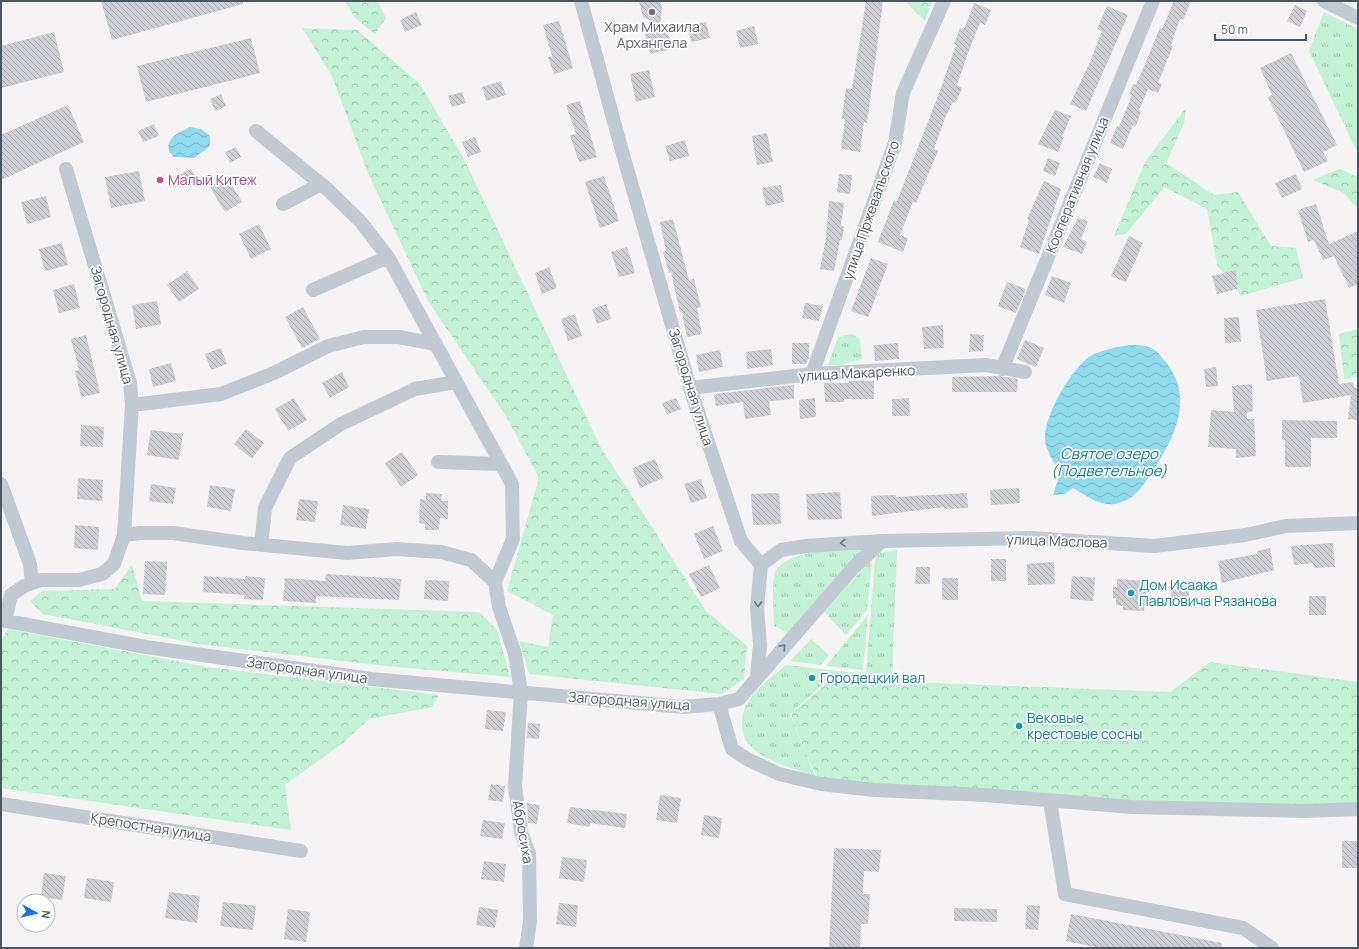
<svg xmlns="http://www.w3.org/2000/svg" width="1359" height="949" font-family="Manrope,sans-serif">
  <defs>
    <pattern id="grass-tufts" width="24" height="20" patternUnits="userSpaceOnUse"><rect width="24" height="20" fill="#c3f1d5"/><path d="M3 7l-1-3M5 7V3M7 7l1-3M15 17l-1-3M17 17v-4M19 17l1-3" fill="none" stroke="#a0c6b0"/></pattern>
    <pattern id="forest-crowns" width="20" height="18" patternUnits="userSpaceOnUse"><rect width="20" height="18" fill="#c3f1d5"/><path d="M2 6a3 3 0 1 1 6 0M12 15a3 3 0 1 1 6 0" fill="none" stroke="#a0c6b0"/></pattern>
    <pattern id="water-waves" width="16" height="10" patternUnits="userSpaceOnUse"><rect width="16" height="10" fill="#90daee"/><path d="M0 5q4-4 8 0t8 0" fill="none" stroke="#78b4c4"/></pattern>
    <pattern id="building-back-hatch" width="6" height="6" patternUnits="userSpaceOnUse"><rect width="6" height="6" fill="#cdcfd5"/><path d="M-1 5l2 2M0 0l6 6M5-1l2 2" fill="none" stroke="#a8abb0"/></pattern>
  </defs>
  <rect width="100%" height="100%" fill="#f5f3f3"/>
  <path fill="url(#grass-tufts)" d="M1324 12 1358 29V154L1309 51Z
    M851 334 860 339 862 359 840 365H828L838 337Z
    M865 547 862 553 788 633 774 626C774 610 772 593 774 577 778 549 843 549 865 547Z
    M897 550 892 680 831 677 790 714 815 776C794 769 760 760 747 742 744 739 744 734 743 731 736 702 767 681 786 665L866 674 875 560 877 553Z
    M872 559 867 610 846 635 824 612Z
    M868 615 863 670 826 666Z
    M811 639 829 655 821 665 790 661Z"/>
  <path fill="url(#forest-crowns)" d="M345 1H377L386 18 375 34 355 18Z
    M905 1H932L925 21Z
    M302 28 357 30 420 84 465 161 601 448 706 611 747 646 744 679 722 694 529 674 519 641 548 647 553 615 507 591 539 478 506 416 428 301 368 173 332 76Z
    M1186 108 1184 123 1166 163 1214 195 1238 192 1271 246 1296 248 1303 278 1241 296 1217 265 1207 209 1164 187 1126 234 1114 236 1145 162Z
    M1340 169 1358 177V209L1344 193 1312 180Z
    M1358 329V377L1344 379 1339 334Z
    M132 565 142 601 479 612 497 630 510 677 386 666 199 644 43 614 30 601 42 591 115 589Z
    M8 629 207 667 439 695 432 707 369 719 344 742 285 785 291 830 1 788V641Z
    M1210 662 1358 682V809L1305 811 821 784 806 754 791 714 832 679 1170 692Z"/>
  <path fill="url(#water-waves)" d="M190 127 201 129 210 136V146L194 158 174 157C159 143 178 132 190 127Z
    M1130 345C1136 345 1145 345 1151 348 1158 351 1163 359 1168 365 1193 399 1175 437 1154 469 1144 484 1136 500 1115 504 1099 506 1087 496 1073 488L1065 494 1053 495 1060 473C1054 463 1044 448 1045 436 1046 413 1070 371 1089 357 1100 350 1117 347 1130 345Z"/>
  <path fill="url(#building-back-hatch)" d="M101 1H243V4L112 40Z
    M639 1H660L662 8 660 26 643 17Z
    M866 1H883L867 123 864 122 860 152 841 149 845 119H842L846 88 852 89Z
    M1174 1H1191L1183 20 1180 19 1171 45 1173 46 1158 83 1162 84 1158 93 1148 89 1139 110 1141 111 1136 126 1133 125 1123 149 1110 143 1117 126 1119 127 1132 95 1129 94 1133 84 1136 85 1140 76 1160 28 1162 29Z
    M974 3 991 10 985 25 980 23 969 50 957 85 962 88 956 103 953 102 945 118 934 149 938 151 916 203 913 202 900 235 908 238 903 252 878 242 894 200 897 201 938 96 956 45 954 44 960 28 964 29Z
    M1295 5 1307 11 1300 27 1287 21Z
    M1107 6 1128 15 1086 111 1070 104 1090 62 1102 31 1097 29Z
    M416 12 422 25 405 32 400 20Z
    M559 21 573 68 554 74 548 57 552 56 543 25Z
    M706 22 710 38 691 42 688 26Z
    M754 26 758 44 740 48 736 31Z
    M667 29 672 49 650 54 645 34Z
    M54 32 64 72 1 88V46Z
    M251 38 260 73 146 102 137 66Z
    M1291 53 1337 145 1323 152 1328 161 1304 172 1268 97 1272 95 1260 68Z
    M649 70 655 97 636 102 630 74Z
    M501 81 506 95 486 101 482 87Z
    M462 92 466 103 452 107 448 96Z
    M221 94 226 106 215 111 210 99Z
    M580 101 597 157 579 162 570 135 576 134 566 105Z
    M68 105 84 142 1 180V135Z
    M1055 110 1071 116 1062 137H1064L1058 152 1038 144Z
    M154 124 159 136 143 142 138 131Z
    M767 133 773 162 757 165 752 136Z
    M475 137 481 152 468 157 462 142Z
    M685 140 689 156 670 161 665 146Z
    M236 147 241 157 230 163 225 152Z
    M1048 158 1060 163 1055 176 1043 171Z
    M1100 163 1112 169 1107 183 1093 177Z
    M191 169 197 180 182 187 176 176Z
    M139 171 145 201 111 208 105 177Z
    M839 174 852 175 850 194 837 192Z
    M1296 174 1302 189 1282 198 1275 183Z
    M604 176 619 221 600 228 585 182Z
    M227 177 242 202 225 212 210 187Z
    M1044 181 1061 189 1039 254 1020 247 1029 220 1027 219Z
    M781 185 784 202 766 206 762 188Z
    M46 196 51 217 27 224 21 202Z
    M829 201 844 203 841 226H844L842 240H840L834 271 820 269 826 238Z
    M1316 204 1329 244 1358 231V284L1349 288 1334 256 1323 260 1314 240 1308 242 1298 210Z
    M1078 218 1088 221 1081 239 1087 242 1082 254 1063 247Z
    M673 219 689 280 694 279 701 307 697 308 702 334 687 337 682 312H680L671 272 669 273 663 252 666 251 660 222Z
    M259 224 271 249 251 259 239 234Z
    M1129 236 1143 243 1126 282 1111 276Z
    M62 243 68 265 45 271 39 249Z
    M627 247 635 273 619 277 611 252Z
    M871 258 888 264 868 317 851 311Z
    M549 267 557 288 542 294 535 273Z
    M1236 270 1237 289 1217 294 1212 276Z
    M187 271 199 289 179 302 167 285Z
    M1052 276 1071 283 1064 303 1045 295Z
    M1007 282 1026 289 1016 313 998 306Z
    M74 284 80 308 59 313 53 290Z
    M1325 299 1339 384 1353 382 1354 388H1358V420L1348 419 1351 395 1303 403 1299 376 1267 381 1256 310Z
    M157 301 161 324 136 329 132 305Z
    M805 303 823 306 819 321 802 318Z
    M606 304 611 319 597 324 592 309Z
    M303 307 320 339 302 348 285 317Z
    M571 315H575L582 336 568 341 561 319Z
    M1239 317 1241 342 1225 343 1224 318Z
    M943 325 944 348 924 349 922 327Z
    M970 334 984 335 983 351 969 352Z
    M86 335 100 393 81 397 75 371 79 370 71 339Z
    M1025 340 1044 348 1036 367 1017 359Z
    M792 343H809V358L806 364H792Z
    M898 343 899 359 875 361 874 345Z
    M221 348 227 364 211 370 205 354Z
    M771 349 773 365 747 369 746 352Z
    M720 350 723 367 699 372 696 355Z
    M171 363 176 381 153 387 149 369Z
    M1216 367 1218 386 1206 387 1204 369Z
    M342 372 349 387 330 398 322 383Z
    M998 376 1018 379 1017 392H952V377Z
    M849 381H874V399H844V402H825L824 383H849Z
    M1252 384 1253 411 1247 413V419H1254L1256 456 1236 458V449L1208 447 1211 410 1234 412 1232 386Z
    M794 385V399L769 401 771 415 745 419 743 402 716 406 714 394Z
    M294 398 307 420 288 431 275 409Z
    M676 398 681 409 667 415 662 403Z
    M815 398 816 417 800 419 799 400Z
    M909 398 910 416H892V399Z
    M1282 420 1337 421V438H1311V467H1285V440H1282Z
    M81 425 104 427 103 447 80 446Z
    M246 429 264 443 252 459 234 444Z
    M151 430 183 434 179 460 147 455Z
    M402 452 418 475 401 487 385 463Z
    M655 459 663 478 640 488 632 468Z
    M78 478 103 480 102 501 77 499Z
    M701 479 707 498 691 503 684 484Z
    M151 484 176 488 173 504 149 501Z
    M210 485 235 489 231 511 207 507Z
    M1019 488 1020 503 991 505 990 490Z
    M840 492 842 519 808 520 806 494Z
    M426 493 442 494 441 501H448V519L440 518 439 530H425V524L419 523 420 499 426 500Z
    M779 493 781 524 753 525 751 494Z
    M967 493 968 508 944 509V507L872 516 871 496 896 495V497Z
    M299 499 318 501 315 522 296 520Z
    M343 505 369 509 366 529 340 525Z
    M75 525 99 527 98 550 74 548Z
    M713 526 723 551 704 559 694 534Z
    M1333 543 1335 567 1314 568 1313 563 1294 565 1291 546Z
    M1270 548 1274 570 1222 583 1218 561 1257 554V551Z
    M991 559H1006V581H991Z
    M145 561 167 562 165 595 143 594Z
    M1054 562 1055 584 1028 585 1027 564Z
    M709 565 720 588 701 597 689 574Z
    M916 567H930V584H915Z
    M326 574 401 579 399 600 316 596V603L283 601 285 578 325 581Z
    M204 576 245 579V576L265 578 263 600 244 599V595L203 592Z
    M1072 576 1095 578 1093 601 1070 599Z
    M942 578H958V600H942Z
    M1117 579 1146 581 1145 588H1149L1148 598 1145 597 1144 611 1123 610V606L1116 605V598H1113V587H1117Z
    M425 580 449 581 448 601 424 599Z
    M1171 581H1189V602H1171Z
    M1309 596H1326V615H1309Z
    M487 710 506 712 503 731 485 729Z
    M528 723 540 724 539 739 527 738Z
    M491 784 505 786 503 802 488 800Z
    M660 795 681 798 677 823 656 820Z
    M527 803 540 805 537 824 528 823Z
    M570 807 627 814 625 828 590 823V827L567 823Z
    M704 815 722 818 719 838 701 835Z
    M483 820 505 823 502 839 480 836Z
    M1342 841H1358V868H1342Z
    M834 848 881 850 879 872 864 871 863 894H870L868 924H861L860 948H829Z
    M562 857 587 860 584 882 559 878Z
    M484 861 506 864 504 882 481 879Z
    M44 873 66 876 62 900 41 897Z
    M87 878 114 882 111 902 84 898Z
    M169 892 200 896 197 923 165 918Z
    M223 902 256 906 253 930 220 926Z
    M559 903 578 905 576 927 556 924Z
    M1027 905 1040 906 1038 930 1025 929Z
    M479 907 498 910 495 928 476 925Z
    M954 908 997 909V922L954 921Z
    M288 909 310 912 306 942 284 939Z
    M1071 914 1222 943 1221 948H1100L1066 941Z"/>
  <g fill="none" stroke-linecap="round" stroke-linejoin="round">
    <path stroke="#c1cad2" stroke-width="14" d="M581 1 622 151 690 388 741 541 761 565 757 608 760 645 757 676
      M1324 1 1358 18
      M256 131 327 189 360 221 388 257 512 484 513 539 495 582 499 607 515 654 521 692 515 786 521 832 529 854 530 922 526 948
      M283 204 321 184
      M313 290 388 257
      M1002 369 1153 1
      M812 374 895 143 903 93 944 1
      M690 388 812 374 986 365 1025 372
      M132 405 221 394 274 373 328 346 364 337H399L436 344
      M438 462 501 464
      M1 484 30 564 32 583
      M124 535 140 533H173L243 543 347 553 397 549 441 552 471 560 495 582
      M261 545 265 508 290 458 341 424 415 389 456 382
      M761 565 781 550 806 546 882 541 1031 538 1154 546 1245 535 1286 526 1358 523
      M1 620 146 647 371 679 683 707 719 704 739 699 854 567 882 541
      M5 621 11 595 24 586 41 580H79L102 574 114 564 124 535 132 405 130 383 66 169
      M719 704 732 749 747 759 779 774 821 784 874 790 984 795 1132 807 1305 811 1358 809
      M1050 801 1065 894 1243 928 1272 948
      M1 804 301 851"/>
  </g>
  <defs><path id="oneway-chevron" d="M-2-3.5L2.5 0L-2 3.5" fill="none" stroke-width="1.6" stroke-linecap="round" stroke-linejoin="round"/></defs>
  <g stroke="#6e7983">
    <use href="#oneway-chevron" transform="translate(843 543) rotate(176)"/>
    <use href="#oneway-chevron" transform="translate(758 604) rotate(92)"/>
    <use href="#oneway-chevron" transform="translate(783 647) rotate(-48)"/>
  </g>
  <circle fill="#6b7280" stroke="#fff" stroke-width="1.5" cx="652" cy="12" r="4"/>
  <circle fill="#d1479c" stroke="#fff" stroke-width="1.5" cx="160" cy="180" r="4"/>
  <g fill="#0f9aa8" stroke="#fff" stroke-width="1.5">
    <circle cx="1131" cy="593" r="4"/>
    <circle cx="812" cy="678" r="4"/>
    <circle cx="1019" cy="726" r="4"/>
  </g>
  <g text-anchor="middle" stroke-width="3.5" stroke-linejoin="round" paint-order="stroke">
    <g font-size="14" fill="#5b616d" stroke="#fff">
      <text x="652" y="32">Храм Михаила<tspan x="652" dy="16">Архангела</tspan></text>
    </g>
    <g font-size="14" fill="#b23c85" stroke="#fff" text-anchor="start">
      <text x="168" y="185">Малый Китеж</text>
    </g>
    <g font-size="14" fill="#4a5661" stroke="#fff">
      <text transform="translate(1077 185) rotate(-68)" y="5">Кооперативная улица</text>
      <text transform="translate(871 210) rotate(-71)" y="5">улица Пржевальского</text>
      <text transform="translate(112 325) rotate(74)" y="5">Загородная улица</text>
      <text transform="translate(857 373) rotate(-3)" y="5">улица Макаренко</text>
      <text transform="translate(691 387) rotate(73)" y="5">Загородная улица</text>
      <text transform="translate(1057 541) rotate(2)" y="5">улица Маслова</text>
      <text transform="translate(307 670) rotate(8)" y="5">Загородная улица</text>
      <text transform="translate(629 701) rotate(4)" y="5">Загородная улица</text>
      <text transform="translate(151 827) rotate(9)" y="5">Крепостная улица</text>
      <text transform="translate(523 832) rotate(80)" y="5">Абросиха</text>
    </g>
    <g font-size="14" fill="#0d838f" stroke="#fff" text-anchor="start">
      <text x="1139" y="590">Дом Исаака<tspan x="1139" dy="16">Павловича Рязанова</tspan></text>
      <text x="820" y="683">Городецкий вал</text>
      <text x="1027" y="723">Вековые<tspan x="1027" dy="16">крестовые сосны</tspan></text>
    </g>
    <g font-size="15" font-style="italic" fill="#0c7c9b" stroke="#fff">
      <text x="1109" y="459">Святое озеро<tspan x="1109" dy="17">(Подветельное)</tspan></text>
    </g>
  </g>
  <rect width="1359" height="949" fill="none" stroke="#4a5661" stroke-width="4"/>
  <g transform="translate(36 913) rotate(98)"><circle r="19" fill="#ffffff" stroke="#b7bbc0"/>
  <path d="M0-3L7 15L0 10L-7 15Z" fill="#1a73e8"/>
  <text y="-6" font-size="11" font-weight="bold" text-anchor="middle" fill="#4a5661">N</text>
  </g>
  <path d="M1215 34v6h91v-6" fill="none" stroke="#4a5661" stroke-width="2"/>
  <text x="1221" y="34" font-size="12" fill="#4a5661" stroke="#ffffff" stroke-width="3" paint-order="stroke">50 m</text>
</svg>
